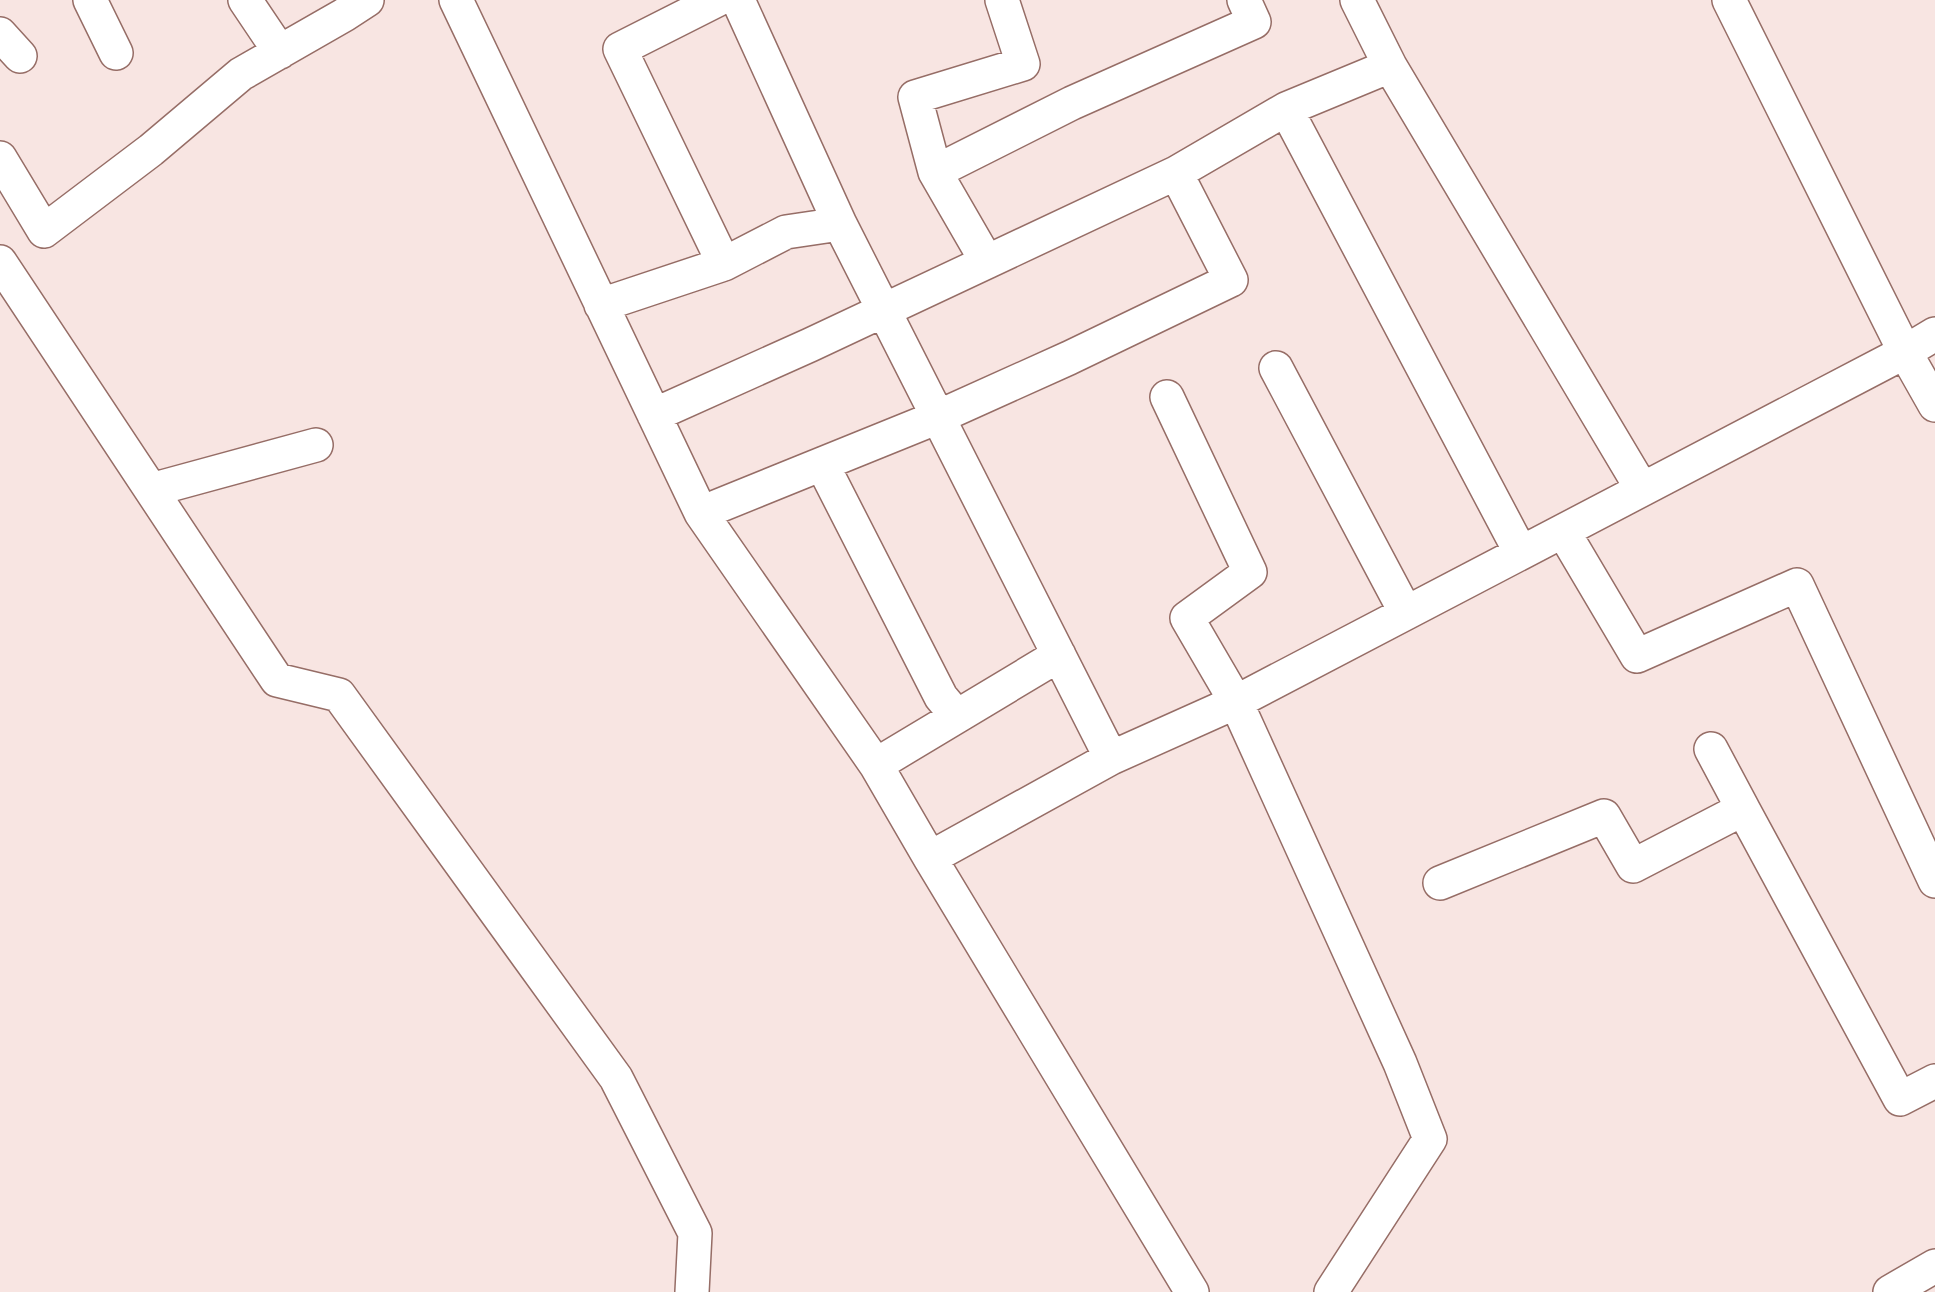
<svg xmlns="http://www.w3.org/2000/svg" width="1935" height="1292" font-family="Lato,sans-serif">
  <rect width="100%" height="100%" fill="#f8e5e2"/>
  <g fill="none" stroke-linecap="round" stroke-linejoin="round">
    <defs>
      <path id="minor" d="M90 0 116 53
        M245 0 280 52
        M456 0 701 513 876 765 930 858 1192 1292
        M1357 0 1390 66 1642 489
        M1729 0 1905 352 1935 405
        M0 34 20 56
        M1286 109 1390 66
        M0 158 44 231 151 150 241 74 344 15 367 0
        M935 172 1072 103 1254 22 1244 0
        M1176 173 1286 109 1521 553
        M840 224 1111 758
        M0 262 277 680 339 695 616 1078 695 1233 692 1292
        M987 262 935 172 915 97 1023 64 1002 0
        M724 264 786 232 840 224 738 0
        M601 305 724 264 620 49 717 0
        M1276 368 1406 613
        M1167 397 1250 572 1187 618 1236 702 1400 1063 1430 1139 1331 1292
        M654 415 810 345 1176 173 1231 280 1069 358 938 417 701 513
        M822 464 941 697 956 715
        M151 490 316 445
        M1563 531 1637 656 1797 585 1935 881
        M876 765 1059 655
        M1743 809 1900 1099 1935 1081
        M930 858 1111 758 1236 702 1905 352 1935 334
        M1440 883 1604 816 1633 866 1743 809 1711 749
        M1890 1292 1935 1266"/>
    </defs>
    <use href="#minor" stroke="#966d66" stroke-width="36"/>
    <use href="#minor" stroke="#fff" stroke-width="33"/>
  </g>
</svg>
